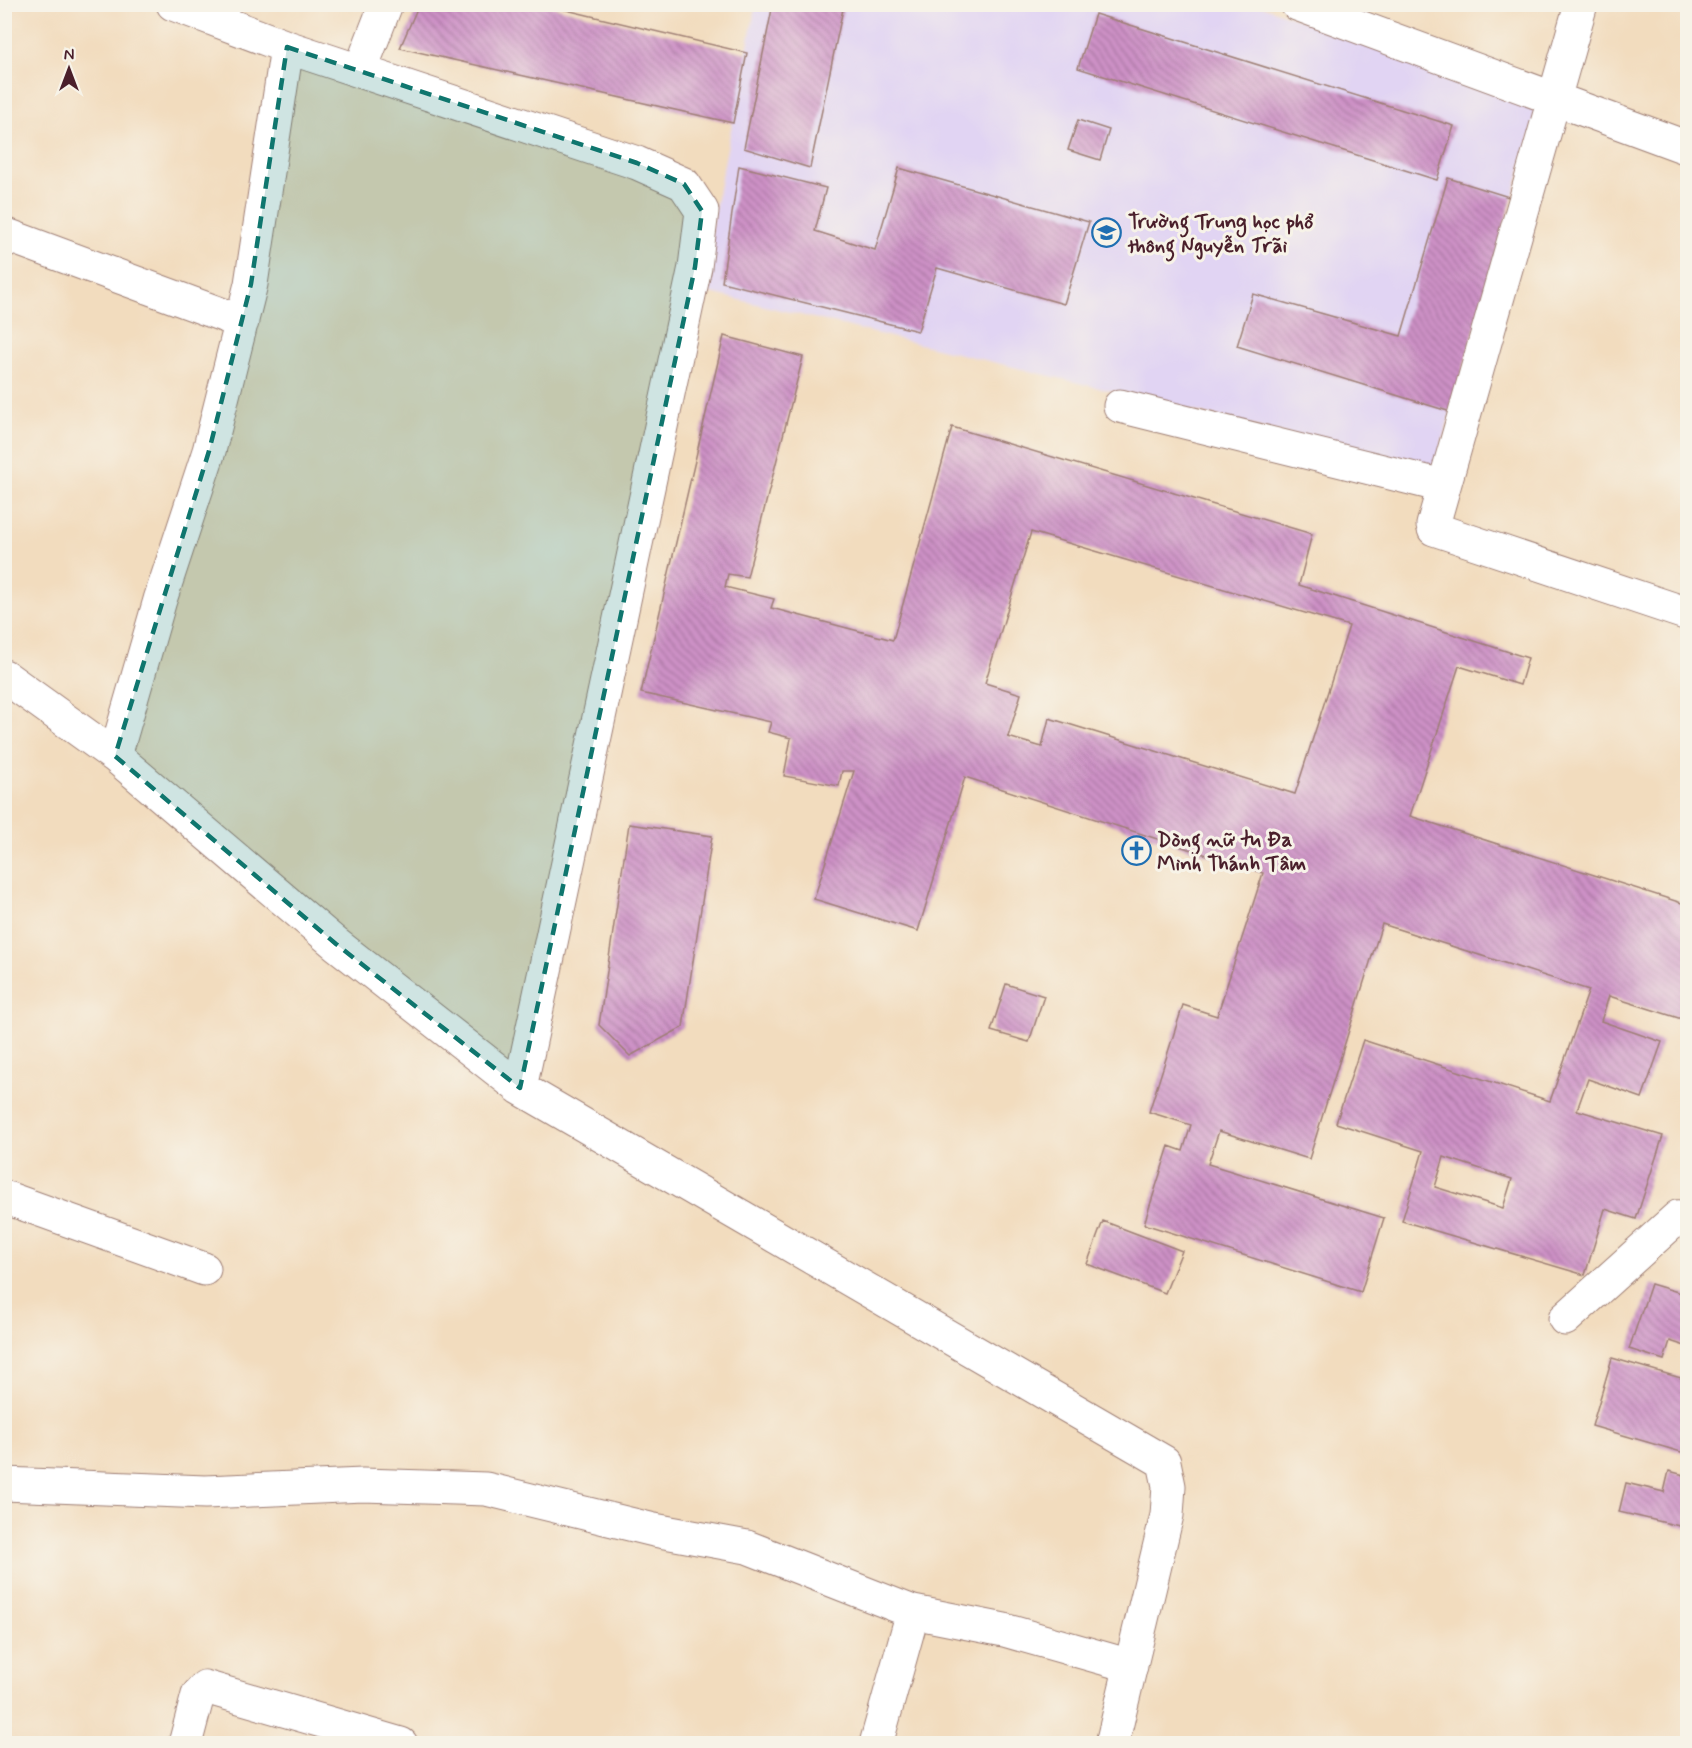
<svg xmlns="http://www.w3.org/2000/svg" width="1692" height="1748" font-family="Mynerve,sans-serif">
  <defs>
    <pattern id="building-back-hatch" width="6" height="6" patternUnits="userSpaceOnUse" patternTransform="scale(1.5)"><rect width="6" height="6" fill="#cd91c6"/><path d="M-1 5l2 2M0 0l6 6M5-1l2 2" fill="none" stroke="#a876a1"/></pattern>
  </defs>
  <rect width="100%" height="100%" fill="#f7f3e8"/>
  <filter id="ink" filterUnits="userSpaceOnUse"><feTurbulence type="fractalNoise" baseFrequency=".0167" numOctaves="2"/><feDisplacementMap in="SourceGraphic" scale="12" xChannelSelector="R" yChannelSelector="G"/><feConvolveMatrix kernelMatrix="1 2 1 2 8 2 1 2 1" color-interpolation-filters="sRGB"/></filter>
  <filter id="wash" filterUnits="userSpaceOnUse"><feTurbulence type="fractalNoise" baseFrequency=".008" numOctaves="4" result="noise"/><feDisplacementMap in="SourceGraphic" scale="24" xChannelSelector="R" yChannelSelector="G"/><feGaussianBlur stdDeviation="1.35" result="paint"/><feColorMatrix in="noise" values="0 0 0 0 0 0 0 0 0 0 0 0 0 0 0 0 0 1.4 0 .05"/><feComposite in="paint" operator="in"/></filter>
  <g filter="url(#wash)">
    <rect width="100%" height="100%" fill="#f2dcbe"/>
    <path fill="#e1d4f3" d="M756 5H1259L1539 106 1434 470 703 291 715 209Z"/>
    <g id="blocks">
      <path fill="url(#building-back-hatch)" fill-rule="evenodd" d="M419 4H541L747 53 733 123 400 48Z
        M773 4H844L810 168 744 148Z
        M1095 14 1454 126 1437 180 1078 68Z
        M1078 120 1109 130 1100 160 1068 150Z
        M739 166 826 188 815 231 875 250 899 168 1089 222 1064 304 937 268 918 331 722 282Z
        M1448 178 1512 198 1451 412 1237 346 1253 294 1401 336Z
        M724 336 803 357 747 577 728 574 725 587 774 599 771 608 893 640 952 427 1312 534 1299 585 1528 658 1520 685 1459 666 1410 816 1688 905V1021L1609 996 1601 1021 1662 1042 1642 1098 1588 1079 1577 1110 1663 1136 1636 1219 1605 1209 1585 1275 1402 1221 1423 1151 1336 1123 1363 1040 1550 1101 1589 990 1382 924 1309 1159 1219 1131 1208 1164 1384 1218 1361 1292 1144 1224 1169 1146 1183 1151 1191 1125 1149 1112 1183 1005 1217 1016 1263 873 965 777 918 931 814 899 854 771H842L839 786 784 776 791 738 768 732 771 722 641 693ZM1031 532 1349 626 1295 794 1049 718 1042 747 1008 737 1021 694 985 683ZM1444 1157 1512 1179 1503 1208 1435 1187Z
        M629 824 712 836 683 1027 630 1056 599 1025Z
        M1006 984 1044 996 1029 1042 991 1031Z
        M1103 1221 1182 1251 1165 1293 1087 1264Z
        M1651 1284 1688 1295V1347L1670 1341 1664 1360 1629 1349Z
        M1612 1358 1688 1380V1454L1592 1426Z
        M1669 1471 1688 1476V1528L1619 1512 1626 1483 1664 1492Z"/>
    </g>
  </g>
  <g filter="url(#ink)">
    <use href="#blocks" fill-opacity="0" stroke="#9e7e74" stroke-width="1.5"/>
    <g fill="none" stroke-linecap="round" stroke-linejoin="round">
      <defs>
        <path id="minor" d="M173 4 287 47 637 163 684 184 702 211 695 267 520 1088
          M1297 4 1688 148
          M1581 4 1433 525 1434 529 1688 614
          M360 71 386 4
          M4 234 242 322
          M1120 406 1443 486
          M4 676 115 756 336 944 520 1088 1164 1462 1169 1486 1167 1515 1112 1744
          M115 756 160 600 209 451 251 284 287 47
          M4 1197 204 1269
          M1565 1319 1678 1217 1688 1221
          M4 1484 205 1492 363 1485 486 1489 654 1530 747 1547 913 1612 1004 1630 1131 1666
          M185 1744 198 1695 205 1687 401 1744
          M876 1744 913 1612"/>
      </defs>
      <use href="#minor" stroke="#9e7e74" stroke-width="35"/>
      <use href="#minor" stroke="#fff" stroke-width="33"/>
    </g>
  </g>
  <path fill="#0f766e" fill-opacity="0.2" stroke="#0f766e" stroke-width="4.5" stroke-dasharray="12 8" stroke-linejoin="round" d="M287 47 637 163 684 184 702 211 695 267 520 1088 336 944 115 756 209 451 251 284Z"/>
  <defs>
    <symbol id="school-ring" viewBox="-11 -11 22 22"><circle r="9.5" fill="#f7f3e8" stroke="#1f6fb2" stroke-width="1.5"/><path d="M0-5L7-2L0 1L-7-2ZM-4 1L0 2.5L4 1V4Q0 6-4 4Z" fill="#1f6fb2"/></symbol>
    <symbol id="church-ring" viewBox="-11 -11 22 22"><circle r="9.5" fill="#f7f3e8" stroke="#1f6fb2" stroke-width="1.5"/><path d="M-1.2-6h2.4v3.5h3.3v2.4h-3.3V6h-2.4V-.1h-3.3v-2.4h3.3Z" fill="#1f6fb2"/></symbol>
  </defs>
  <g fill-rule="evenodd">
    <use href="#school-ring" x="1090" y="216" width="33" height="33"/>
    <use href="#church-ring" x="1120" y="834" width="33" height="33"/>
  </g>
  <g text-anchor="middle" stroke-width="6" stroke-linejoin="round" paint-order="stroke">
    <g font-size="21" font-weight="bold" fill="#4a1f2b" stroke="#f7f3e8" text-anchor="start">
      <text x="1128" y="228">Trường Trung học phổ<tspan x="1128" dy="24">thông Nguyễn Trãi</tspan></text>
      <text x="1157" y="846">Dòng nữ tu Đa<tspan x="1157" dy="24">Minh Thánh Tâm</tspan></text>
    </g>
  </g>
  <rect width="1692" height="1748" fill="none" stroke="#f7f3e8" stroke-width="24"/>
  <g transform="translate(69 69)" stroke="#f7f3e8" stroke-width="4.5" paint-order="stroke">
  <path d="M0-4.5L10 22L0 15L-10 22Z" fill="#4a1f2b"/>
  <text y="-9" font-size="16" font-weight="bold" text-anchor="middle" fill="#4a1f2b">N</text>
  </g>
</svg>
